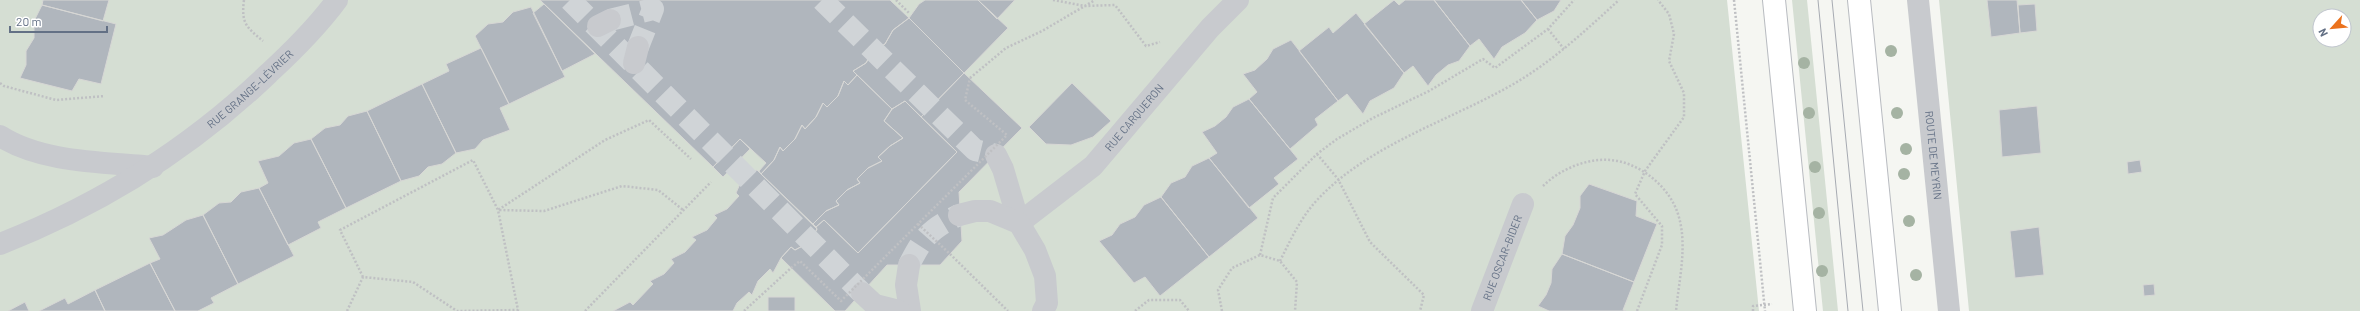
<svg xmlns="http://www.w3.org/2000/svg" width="2360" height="311" font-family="Barlow,sans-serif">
  <rect width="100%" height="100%" fill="#f5f6f2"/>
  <path fill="#d5ded3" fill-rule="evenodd" d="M0 0H1727L1759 311H0Z
    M1792 0H1807L1838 311H1823Z
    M1939 0H2360V311H1969ZM2320 16H2344V40H2320Z"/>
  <path fill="#b0b6bd" stroke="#d7d7d5" d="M43 0H109L103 21 42 5Z
    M540 0H890L909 18 893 30 885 44 872 52 866 63 853 71 857 75 848 85 844 81 838 96 827 107 823 103 816 117 805 129 802 125 795 139 783 151 780 147 774 160 761 174 759 171 766 163 740 139 713 167Z
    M925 0H978L1008 28 964 73 909 18 919 4Z
    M978 0H1015L997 19Z
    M1394 0 1399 5 1405 0H1434L1470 46 1459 61 1448 65 1436 75 1428 86 1413 66 1404 73 1364 24Z
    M1434 0H1521L1537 20 1525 33 1502 47 1494 59 1479 39 1470 46Z
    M1521 0H1561L1554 11 1537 20Z
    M1987 0H2017L2020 33 1991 37Z
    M544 4 595 54 562 71 533 13Z
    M2035 4 2037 31 2020 33 2018 5Z
    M42 5 116 24 101 84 79 79 72 91 20 78 26 65V51L34 38V21Z
    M531 7 565 77 509 104 475 36 488 24 503 22 513 12Z
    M1356 13 1404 73 1394 88 1370 101 1363 114 1347 94 1338 101 1299 51 1329 27 1333 33Z
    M909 18 964 73 921 117 905 101 892 109 853 71 866 63 872 52 885 44 893 30Z
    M1291 40 1338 101 1315 119 1318 125 1290 149 1249 99 1257 92 1243 74 1255 70 1267 59 1273 49Z
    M481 48 509 104 500 108 510 130 483 140 475 149 456 153 422 84 449 71 446 64Z
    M964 73 1022 128 959 192 962 241 940 265H887L845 311H835L781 258 791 247 795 250 810 242 817 229 816 227 824 220 858 253 957 152 921 117Z
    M857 75 892 109 884 121 903 138 890 146 878 157 882 161 868 168 857 179 860 183 847 190 836 201 839 205 826 211 813 224 761 174 774 160 780 147 783 151 795 139 802 125 805 129 816 117 823 103 827 107 838 96 844 81 848 85Z
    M1072 83 1111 121 1093 137 1071 145 1046 144 1029 127Z
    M422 84 456 153 442 164 428 167 419 176 401 181 367 111Z
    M1249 99 1298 159 1274 178 1279 184 1249 208 1209 158 1217 153 1202 132 1215 126 1226 117 1233 107Z
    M905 101 957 152 858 253 824 220 816 227 813 224 826 211 839 205 836 201 847 190 860 183 857 179 868 168 882 161 878 157 890 146 903 138 884 121 892 109Z
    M2037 106 2041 153 2002 157 1999 110Z
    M367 111 401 181 346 208 311 139 325 128 340 125 348 116Z
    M311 139 346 208 318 222 321 228 288 245 259 188 268 183 258 161 279 156 294 143Z
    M740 139 750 149 723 177 713 167Z
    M1209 158 1258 218 1209 257 1161 197 1171 183 1185 177 1192 166Z
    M2140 160 2142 172 2128 174 2127 162Z
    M757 170 817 229 810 242 795 250 791 247 781 258 773 273 770 269 758 281 752 295 749 292 737 303 733 311H613L630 302 633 305 653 284 650 281 664 274 674 263 671 259 685 252 696 240 692 237 707 230 717 218 714 215 727 209 739 196 736 193 743 177Z
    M1589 184 1637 201 1636 216 1657 224 1634 282 1562 254 1565 236 1573 225 1580 208V196Z
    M259 188 294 256 238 284 203 215 219 203 231 202 241 192Z
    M1161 197 1209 257 1160 296 1145 277 1134 283 1099 241 1112 235 1120 224 1135 217 1144 205Z
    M203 215 238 284 211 298 214 303 198 311H175L150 263 160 259 149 238 163 235 186 220Z
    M2039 227 2044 275 2015 278 2010 231Z
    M1562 254 1634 282 1623 310 1626 311H1549L1538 306 1546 295 1551 283 1552 269Z
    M150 263 175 311H105L95 290Z
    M2154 284 2155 295 2144 296 2143 285Z
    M95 290 105 311H39L65 298 68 304Z
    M768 297H795V311H768Z
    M25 302 29 311H8Z"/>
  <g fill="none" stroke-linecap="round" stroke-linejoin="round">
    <path stroke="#d0d4d7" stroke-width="22" stroke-dasharray="22 11" stroke-linecap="butt" d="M570 0 862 293
      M822 0 975 150 996 155
      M610 20 653 9 638 47
      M909 265C923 237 930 229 959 215"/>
    <defs>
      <path id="major" d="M1774 0 1805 311
        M1859 0 1890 311"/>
    </defs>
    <use href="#major" stroke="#b8bbc0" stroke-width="24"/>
    <path stroke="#bfc0c3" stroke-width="2.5" stroke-dasharray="2 2" stroke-linecap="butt" d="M244 0C241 23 246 27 263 41
      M896 0 909 13
      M1053 0 1085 6 1115 5 1146 46 1160 42
      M1734 0 1765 311
      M1548 29 1564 49
      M970 78 1006 48 1042 31 1095 0
      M0 83 4 86 56 100 105 96
      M1317 154 1338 179 1370 242 1424 295 1420 311
      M1543 186C1559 170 1586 158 1610 160 1639 162 1669 186 1678 214 1688 245 1679 279 1676 311
      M950 254 1008 311
      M1260 255 1273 198 1317 154 1337 139 1373 118 1429 91 1483 59 1495 68 1548 29 1574 0
      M1280 261C1291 239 1301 217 1318 199 1369 145 1446 122 1510 86 1551 63 1585 31 1619 0
      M363 277 340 230 473 160 498 210 544 211 622 186 658 190 683 210
      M347 311 363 277 413 282 457 311 518 310 498 210 605 140 649 120 691 159
      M585 311 711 182
      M744 311 791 268
      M1135 311 1149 300H1180L1189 311
      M1222 311 1218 290 1232 268 1260 255 1280 261 1297 282 1295 311
      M1637 311 1662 245V226L1635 194 1645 171 1684 117V93L1669 61 1674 34 1669 14 1658 0
      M1753 311V306L1772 304"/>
    <g stroke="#c8cace" stroke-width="22">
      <path id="s1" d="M1918 0 1949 311"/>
      <path d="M598 26 610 20"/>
      <path d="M634 63 638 47"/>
      <path d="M0 136C42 163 104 162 153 167"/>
      <path id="s2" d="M996 155 1003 169 1019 223 1093 166 1210 28 1238 0"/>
      <path d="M959 215 975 211H990L1019 223 1035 250 1045 276 1047 303 1043 311"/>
      <path id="s3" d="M0 244C102 204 190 149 269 73 294 50 317 27 337 0"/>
      <path d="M909 265 906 285 910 311"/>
      <path d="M862 293 875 305 899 311"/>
      <path id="s4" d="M1482 311 1523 204"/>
    </g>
    <use href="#major" stroke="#fff" stroke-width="22"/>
    <path stroke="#a7abb2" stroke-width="1" d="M1818 0 1848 311
      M1832 0 1863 311"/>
    <path stroke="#bfc0c3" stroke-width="2.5" stroke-dasharray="2 2" stroke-linecap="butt" d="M918 224 950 254
      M791 268 800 261 841 301 1007 135 965 100 970 78"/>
  </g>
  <g fill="#a5b3a3">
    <circle cx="1891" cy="51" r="6"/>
    <circle cx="1804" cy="63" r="6"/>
    <circle cx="1809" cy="113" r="6"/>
    <circle cx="1897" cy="113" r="6"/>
    <circle cx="1906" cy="149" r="6"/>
    <circle cx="1815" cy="167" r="6"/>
    <circle cx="1904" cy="174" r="6"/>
    <circle cx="1819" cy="213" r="6"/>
    <circle cx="1909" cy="221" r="6"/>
    <circle cx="1822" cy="271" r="6"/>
    <circle cx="1916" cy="275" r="6"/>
  </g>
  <g text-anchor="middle" stroke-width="4" stroke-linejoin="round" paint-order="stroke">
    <g font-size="11" fill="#637085" stroke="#fff">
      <text dy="4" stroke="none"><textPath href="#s3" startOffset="296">RUE GRANGE-LÉVRIER</textPath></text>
      <text dy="4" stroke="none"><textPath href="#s2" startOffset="229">RUE CARQUERON</textPath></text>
      <text dy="4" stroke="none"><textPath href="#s1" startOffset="156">ROUTE DE MEYRIN</textPath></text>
      <text dy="4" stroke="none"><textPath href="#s4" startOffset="57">RUE OSCAR-BIDER</textPath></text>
    </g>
  </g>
  <g transform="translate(2332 28) rotate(243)"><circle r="19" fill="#ffffff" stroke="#c1c6ce"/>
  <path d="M0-3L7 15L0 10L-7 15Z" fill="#eb721d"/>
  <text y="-6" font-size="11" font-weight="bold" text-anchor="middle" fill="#637085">N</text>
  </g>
  <path d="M10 26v6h97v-6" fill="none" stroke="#637085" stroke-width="2"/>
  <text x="16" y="26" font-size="12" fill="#637085" stroke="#ffffff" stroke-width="3" paint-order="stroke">20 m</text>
</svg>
